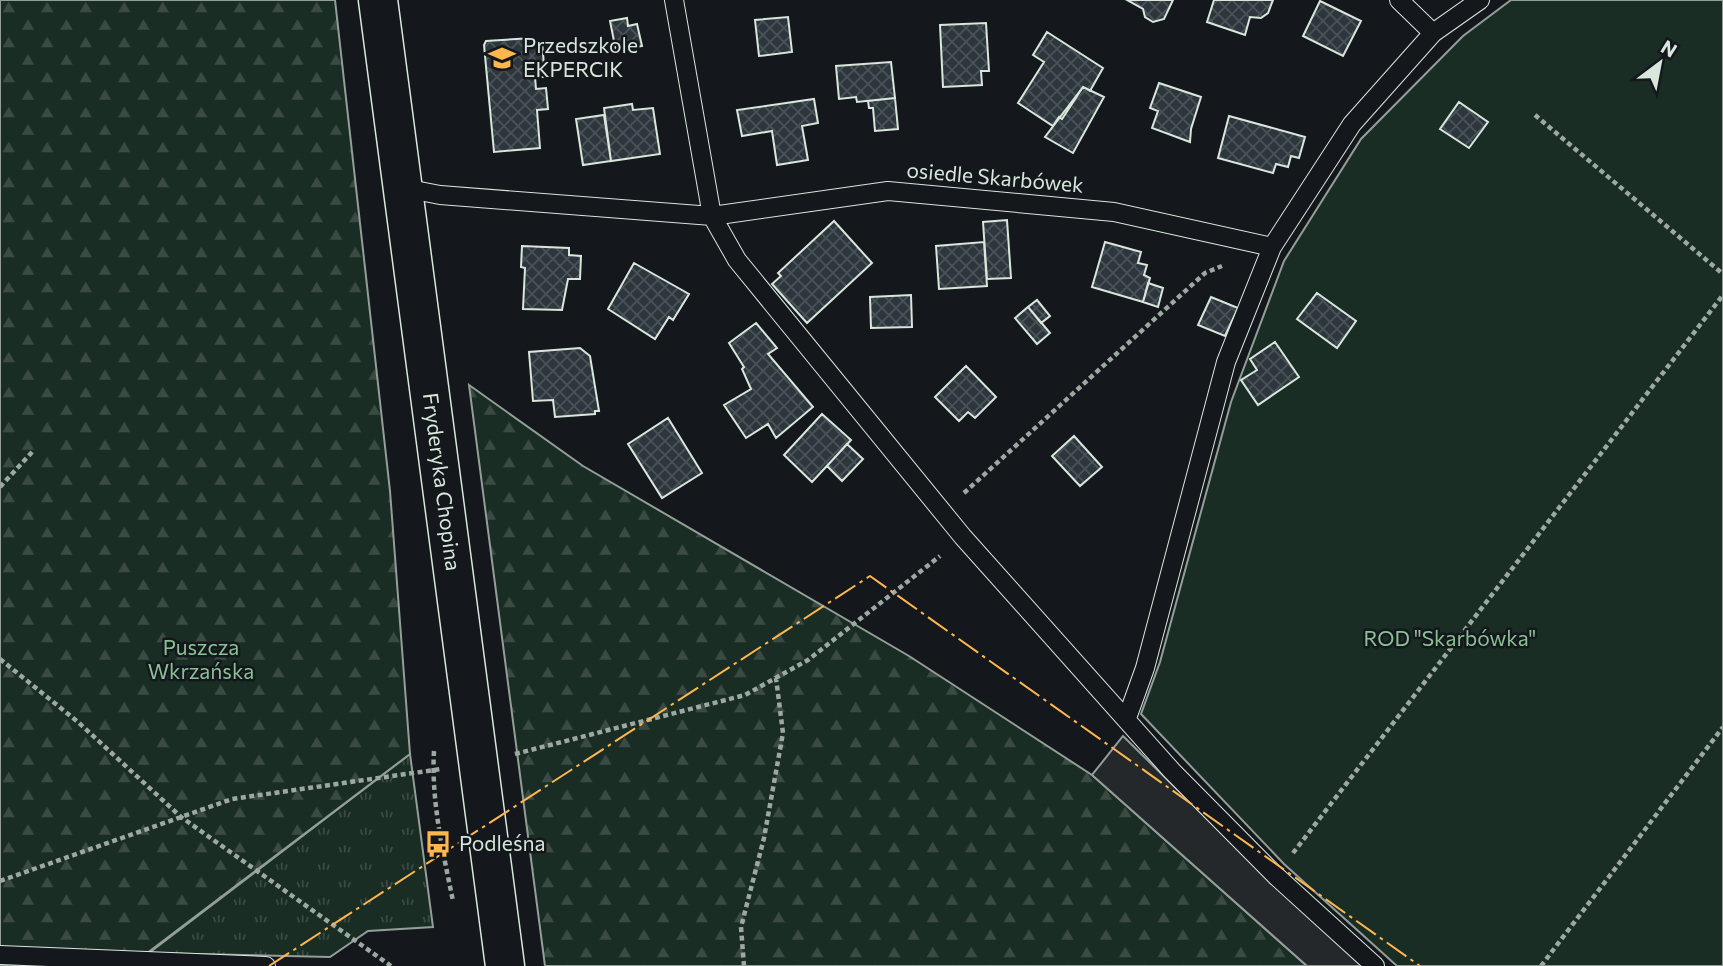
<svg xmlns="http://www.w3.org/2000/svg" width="1723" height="966" font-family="Commissioner,sans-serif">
  <defs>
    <pattern id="grass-tufts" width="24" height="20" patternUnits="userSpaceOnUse" patternTransform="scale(1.75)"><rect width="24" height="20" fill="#1a2d24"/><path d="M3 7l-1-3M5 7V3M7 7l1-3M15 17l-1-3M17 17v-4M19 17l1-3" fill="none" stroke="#3b4b43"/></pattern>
    <pattern id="forest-firs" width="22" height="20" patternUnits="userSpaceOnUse" patternTransform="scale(1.75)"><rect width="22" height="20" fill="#1a2d24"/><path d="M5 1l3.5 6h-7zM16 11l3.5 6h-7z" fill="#3b4b43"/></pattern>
    <pattern id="building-cross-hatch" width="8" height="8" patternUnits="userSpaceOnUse" patternTransform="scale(1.75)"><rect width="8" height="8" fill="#2c363c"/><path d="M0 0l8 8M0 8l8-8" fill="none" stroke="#4a5358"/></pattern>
  </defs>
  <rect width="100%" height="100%" fill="#14181c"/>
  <path fill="url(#grass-tufts)" stroke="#939e99" stroke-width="2" d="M410 754 433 927 368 931 330 957 149 953Z"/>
  <path fill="url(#forest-firs)" stroke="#939e99" stroke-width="2" d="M0 0H335L390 491 410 754 130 966H0Z
    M469 385 583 466 909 656 1092 775 1307 966H545Z"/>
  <path fill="#1a2d24" stroke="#939e99" stroke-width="2" d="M1511 0H1723V966H1397L1284 864 1141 714 1160 662 1231 402 1284 261 1361 139 1463 36Z"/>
  <path fill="#24282b" stroke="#939e99" stroke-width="2" d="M1123 736 1271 882 1362 966H1307L1092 775Z"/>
  <path fill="url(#building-cross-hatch)" stroke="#d8e6dc" stroke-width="2" d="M1127 0H1173L1164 19 1153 22 1145 17 1143 9Z
    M1214 0H1273L1268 13 1261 18 1250 17 1245 35 1207 22Z
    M1320 1 1361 21 1343 56 1303 36Z
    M788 17 792 52 759 56 755 20Z
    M627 18 628 26 637 24 642 46 616 51 610 21Z
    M986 23 989 71H981L982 85 943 87 940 25Z
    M1047 32 1103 68 1090 91 1083 87 1062 119 1059 117 1053 126 1018 103 1044 62 1033 55Z
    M532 38V41H542L545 77H535L536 89 546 88 548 109 537 110 540 148 494 152 484 45 486 41Z
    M891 62 895 98 857 102 856 97 839 99 836 66Z
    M1159 83 1201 97 1191 129 1190 142 1152 128 1158 111 1150 108Z
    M1083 87 1104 97 1073 153 1045 137Z
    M895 98 898 129 875 131 873 108H869L868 101Z
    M814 99 818 123 802 126 808 160 777 165 772 131 742 136 737 110Z
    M1459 102 1488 122 1469 148 1440 129Z
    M632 104 633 110 653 108 660 154 611 161 604 108Z
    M604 115 611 161 583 165 576 119Z
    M1229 116 1305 137 1299 158 1291 156 1288 167 1276 164 1273 173 1218 158Z
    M1007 220 1011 278 987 279 983 222Z
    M834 221 872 263 807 323 772 284 781 276 778 273Z
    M984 242 987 286 939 289 936 246Z
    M1105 242 1141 252 1138 263 1147 265 1144 275 1150 278 1143 302 1092 287Z
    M522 246 569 248V255L581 256 580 279H568L562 310 523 309 525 268 521 267Z
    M634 263 689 294 673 320 669 317 655 339 608 309Z
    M1148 283 1163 288 1158 307 1143 302Z
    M1317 293 1356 321 1337 348 1297 319Z
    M911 295 912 327 871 328 870 297Z
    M1211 297 1238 308 1225 336 1198 325Z
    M1037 300 1050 316 1041 323 1028 307Z
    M1028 307 1050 333 1037 344 1015 318Z
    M756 323 777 348 768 354 813 407 776 438 768 424 746 438 724 405 751 389 742 369 744 367 729 343Z
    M1275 342 1299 377 1258 405 1241 380 1257 370 1250 359Z
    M580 348 590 356 599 411H595V414L555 417 553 400 533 401 529 352Z
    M966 366 996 397 975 418 968 412 959 421 935 397Z
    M822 414 851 440 812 482 784 455Z
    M668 418 702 473 662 498 628 444Z
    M1074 436 1102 467 1080 486 1052 456Z
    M847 444 863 459 842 481 827 466Z"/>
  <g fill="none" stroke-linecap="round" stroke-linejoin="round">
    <defs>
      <path id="service" d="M674 0 712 216 737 260 963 537 1172 771 1276 876 1375 966
        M1399 0 1433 33
        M404 188 440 195 712 216 888 191 1114 212 1272 247
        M1127 718 1145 668 1226 362 1272 247 1352 124 1433 33 1480 0
        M0 955 266 966"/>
      <g id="tertiary">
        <path id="s1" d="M378 0 505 966"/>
      </g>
    </defs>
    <use href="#service" stroke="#d8e6dc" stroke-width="20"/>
    <use href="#tertiary" stroke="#d8e6dc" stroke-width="41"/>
    <path stroke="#9da8a2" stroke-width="4.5" stroke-dasharray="5 3.5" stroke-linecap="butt" d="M1535 115 1723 274
      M0 487 33 451
      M964 493 1205 273 1222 266
      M0 659 78 722 181 817 391 966
      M434 751C431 801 443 852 453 901
      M515 754 745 695 808 660 940 556
      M1293 853 1723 295
      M0 881 232 799 441 769
      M744 966 741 927 764 838 783 733 776 678
      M1541 966 1723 727"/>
    <use href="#service" stroke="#14181c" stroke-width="18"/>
    <use href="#tertiary" stroke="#14181c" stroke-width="38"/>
    <path stroke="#ffb74d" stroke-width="2" stroke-dasharray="24 5 3.5 5" stroke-linecap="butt" d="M269 966 870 576 1420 966"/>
  </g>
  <defs>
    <symbol id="school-bare" viewBox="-9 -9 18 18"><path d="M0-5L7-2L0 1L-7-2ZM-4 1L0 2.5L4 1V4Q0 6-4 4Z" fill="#ffb74d" stroke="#14181c" stroke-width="2.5" paint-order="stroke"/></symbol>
    <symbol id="bus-bare" viewBox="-9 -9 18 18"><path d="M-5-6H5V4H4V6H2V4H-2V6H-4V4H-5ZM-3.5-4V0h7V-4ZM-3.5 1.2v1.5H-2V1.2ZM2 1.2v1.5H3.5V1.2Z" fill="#ffb74d" stroke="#14181c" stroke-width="2.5" paint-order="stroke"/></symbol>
  </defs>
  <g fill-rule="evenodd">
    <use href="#school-bare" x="483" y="39" width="38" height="38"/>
    <use href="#bus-bare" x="419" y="825" width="38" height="38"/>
  </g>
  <g text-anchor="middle" stroke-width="5" stroke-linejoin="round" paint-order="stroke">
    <g font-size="21" fill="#d8e6dc" stroke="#14181c" text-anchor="start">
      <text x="523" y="53">Przedszkole<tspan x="523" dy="24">EKPERCIK</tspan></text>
      <text x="459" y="851">Podleśna</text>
    </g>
    <g font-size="21" fill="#d8e6dc" stroke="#14181c">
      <text transform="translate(995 178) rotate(5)" y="7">osiedle Skarbówek</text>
      <text dy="7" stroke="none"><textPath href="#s1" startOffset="486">Fryderyka Chopina</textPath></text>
    </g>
    <g font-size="21" fill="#8ac095" stroke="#14181c">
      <text x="1450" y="646">ROD "Skarbówka"</text>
      <text x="201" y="655">Puszcza<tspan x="201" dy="24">Wkrzańska</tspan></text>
    </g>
  </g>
  <g transform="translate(1660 63) rotate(32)" stroke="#14181c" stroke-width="5" paint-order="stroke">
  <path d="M0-5L12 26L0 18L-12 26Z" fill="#d8e6dc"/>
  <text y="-10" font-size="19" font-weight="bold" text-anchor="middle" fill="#d8e6dc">N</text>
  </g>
</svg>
